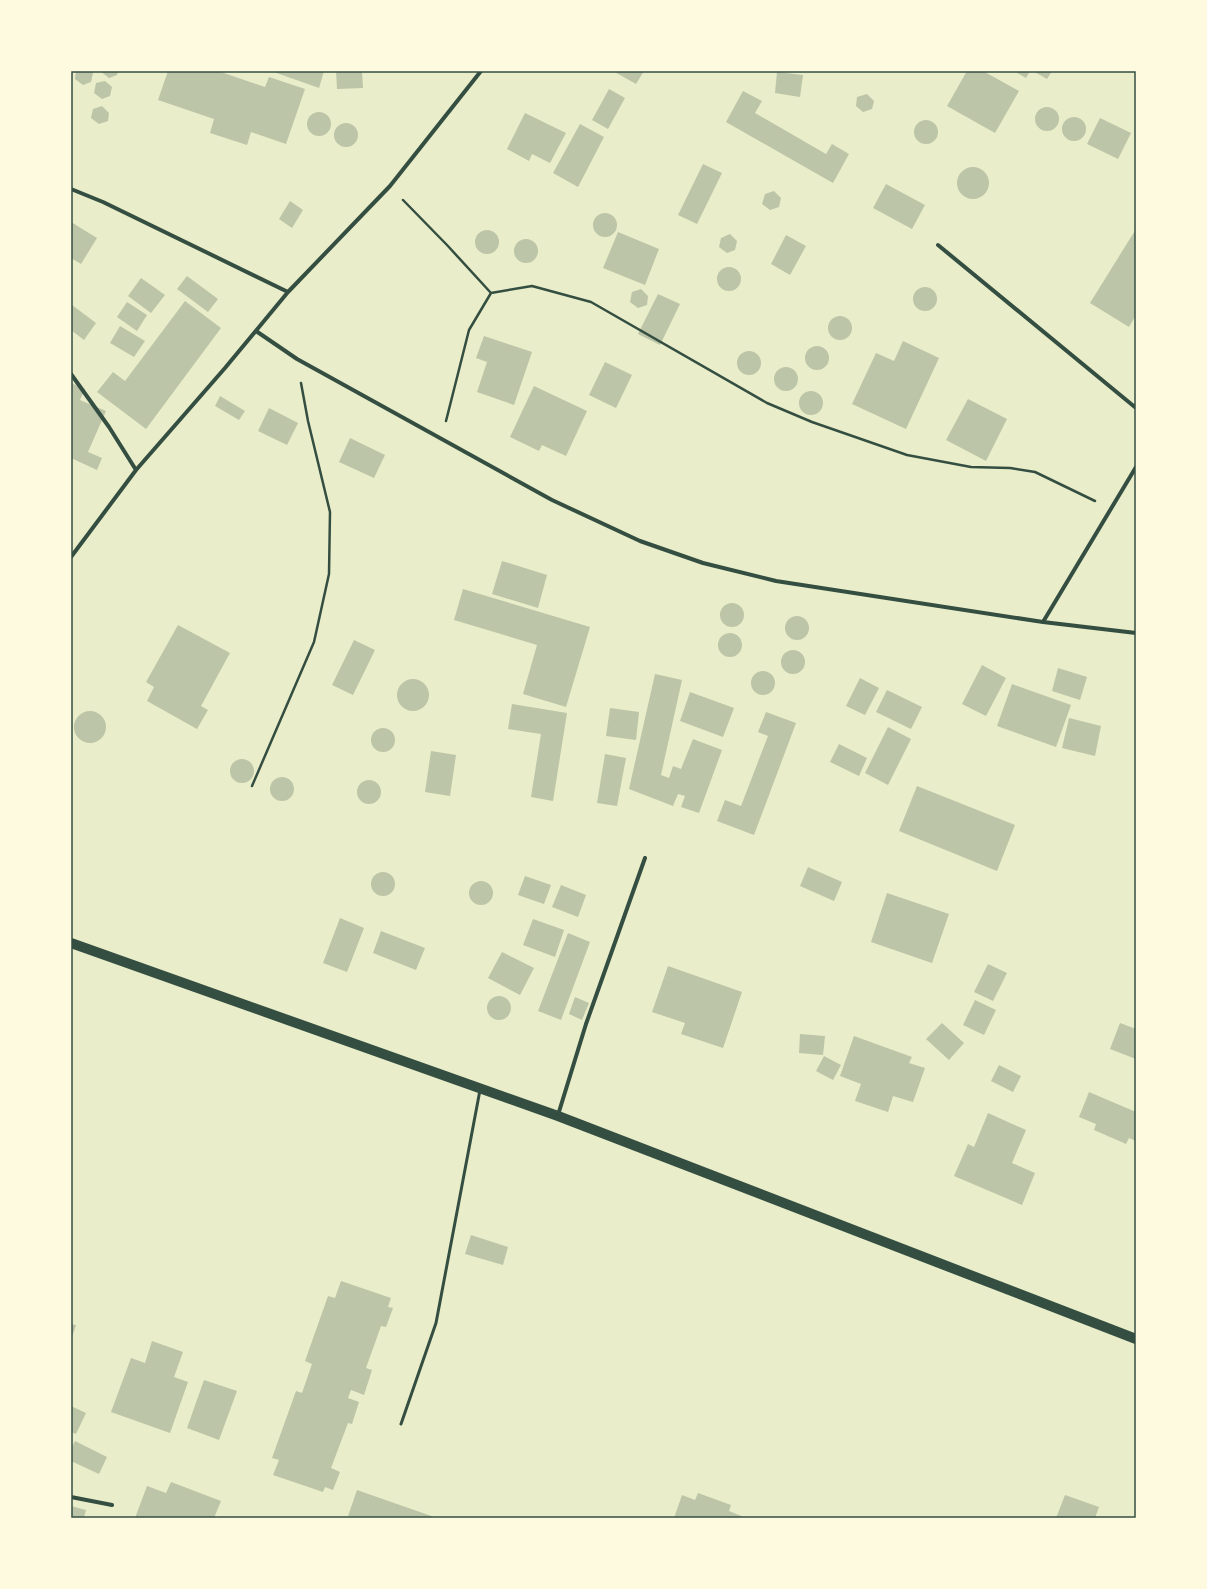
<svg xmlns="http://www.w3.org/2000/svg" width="1207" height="1589" font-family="'PT Serif',serif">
  <rect width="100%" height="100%" fill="#e9edc9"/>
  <path fill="#bcc5a7" d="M76 71H91L93 73 91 82 83 85 75 79Z
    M100 71H118L117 75 109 78Z
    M168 71H218L265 87 269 77 305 89 286 144 251 132 247 145 210 133 214 119 158 100Z
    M271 71H324L319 88Z
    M336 71H362L363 88 337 89Z
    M613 71H644L636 84Z
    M967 71H983L1019 91 995 133 947 106Z
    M1014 71H1030L1026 78Z
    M1033 71H1052L1047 79Z
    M777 72 803 75 800 97 775 93Z
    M105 81 112 87 110 96 102 99 94 93 96 83Z
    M609 89 625 98 608 129 592 120Z
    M743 91 762 101 755 113 826 154 832 144 849 154 833 183 726 122Z
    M867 94 874 101 872 109 863 112 856 106 857 97Z
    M102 106 109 113 108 121 99 124 91 118 93 109Z
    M1035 119a12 12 0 1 1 24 0a12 12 0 1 1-24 0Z
    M307 124a12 12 0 1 1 24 0a12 12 0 1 1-24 0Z
    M525 113 566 133 550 163 532 154 529 161 507 149Z
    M1062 129a12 12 0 1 1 24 0a12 12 0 1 1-24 0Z
    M1100 118 1131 133 1118 159 1087 144Z
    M914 132a12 12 0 1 1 24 0a12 12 0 1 1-24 0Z
    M334 135a12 12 0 1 1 24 0a12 12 0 1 1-24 0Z
    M580 124 604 137 578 187 553 173Z
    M703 164 722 173 697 224 678 215Z
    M957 183a16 16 0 1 1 32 0a16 16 0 1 1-32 0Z
    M886 184 925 205 912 229 873 208Z
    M774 191 781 198 779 207 770 210 762 204 765 194Z
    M290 201 303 210 292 228 279 219Z
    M593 225a12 12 0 1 1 24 0a12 12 0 1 1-24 0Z
    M71 222 97 238 81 264 71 258Z
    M1136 229V315L1129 327 1090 303Z
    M475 242a12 12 0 1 1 24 0a12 12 0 1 1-24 0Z
    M618 232 659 249 645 285 603 268Z
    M730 234 737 241 735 250 727 253 719 247 721 238Z
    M786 235 806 246 790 275 771 264Z
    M514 251a12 12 0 1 1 24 0a12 12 0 1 1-24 0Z
    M717 279a12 12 0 1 1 24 0a12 12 0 1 1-24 0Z
    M187 276 218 299 208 312 177 289Z
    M141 278 165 295 151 313 128 296Z
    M913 299a12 12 0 1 1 24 0a12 12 0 1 1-24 0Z
    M641 289 648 296 647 305 638 308 630 302 632 292Z
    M658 294 680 304 660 345 638 334Z
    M185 301 221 328 146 429 97 392 113 372 125 381Z
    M127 302 147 315 137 331 117 317Z
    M72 305 96 323 84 340 71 330Z
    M828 328a12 12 0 1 1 24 0a12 12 0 1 1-24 0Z
    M120 326 145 341 134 357 110 343Z
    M484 336 532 352 514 405 477 392 487 362 476 358Z
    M903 341 939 358 906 429 852 404 876 353 894 361Z
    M805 358a12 12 0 1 1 24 0a12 12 0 1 1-24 0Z
    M737 363a12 12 0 1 1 24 0a12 12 0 1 1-24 0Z
    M605 362 632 375 616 408 589 395Z
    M774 379a12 12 0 1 1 24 0a12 12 0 1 1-24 0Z
    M71 383 85 389 80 400 106 411 88 452 102 458 97 470 71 458Z
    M534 386 587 411 566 456 542 445 539 451 510 437Z
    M799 403a12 12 0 1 1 24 0a12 12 0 1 1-24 0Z
    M220 396 245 411 239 420 215 406Z
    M968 399 1007 419 986 461 946 440Z
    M269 408 298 423 287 445 258 431Z
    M350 438 385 455 374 478 339 462Z
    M502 561 547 575 538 608 492 594Z
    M463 589 590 627 566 707 523 694 537 645 454 620Z
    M720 615a12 12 0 1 1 24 0a12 12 0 1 1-24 0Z
    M785 628a12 12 0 1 1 24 0a12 12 0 1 1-24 0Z
    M178 625 230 653 201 706 208 710 197 729 147 701 154 687 146 682Z
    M718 645a12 12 0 1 1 24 0a12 12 0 1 1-24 0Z
    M354 640 375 650 353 695 332 685Z
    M781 662a12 12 0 1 1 24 0a12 12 0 1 1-24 0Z
    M982 665 1006 678 986 716 962 704Z
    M1058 668 1087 677 1080 700 1052 691Z
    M751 683a12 12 0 1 1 24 0a12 12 0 1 1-24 0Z
    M655 674 682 680 661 775 669 778 673 766 681 769 693 739 722 750 699 813 681 807 685 796 678 794 673 806 629 789Z
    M860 678 879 688 865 715 846 706Z
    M397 695a16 16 0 1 1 32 0a16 16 0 1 1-32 0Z
    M1012 684 1071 705 1056 747 997 726Z
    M887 690 922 707 911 729 876 712Z
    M690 692 734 708 723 737 680 721Z
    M512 704 567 713 553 801 531 797 541 734 508 729Z
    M610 708 639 712 636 740 606 736Z
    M74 727a16 16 0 1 1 32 0a16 16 0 1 1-32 0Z
    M766 712 796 723 754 835 717 821 725 800 741 806 768 736 758 732Z
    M1069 718 1101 726 1095 756 1062 748Z
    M888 727 911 739 888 785 865 773Z
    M371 740a12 12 0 1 1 24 0a12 12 0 1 1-24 0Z
    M839 744 867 758 859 776 830 762Z
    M431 751 456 755 450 796 425 792Z
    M605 754 626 758 617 806 597 803Z
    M230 771a12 12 0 1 1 24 0a12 12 0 1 1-24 0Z
    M270 789a12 12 0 1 1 24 0a12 12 0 1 1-24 0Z
    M357 792a12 12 0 1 1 24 0a12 12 0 1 1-24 0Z
    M917 786 1015 825 997 871 899 831Z
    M808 867 842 882 834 901 800 886Z
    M371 884a12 12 0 1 1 24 0a12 12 0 1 1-24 0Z
    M525 876 551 885 544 904 518 895Z
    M469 893a12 12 0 1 1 24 0a12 12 0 1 1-24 0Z
    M561 885 586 895 578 917 552 907Z
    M887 893 949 914 932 963 871 942Z
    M340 918 364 928 347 972 323 963Z
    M533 919 564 930 555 957 523 945Z
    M381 931 425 948 416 970 373 953Z
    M568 933 590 942 561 1020 538 1011Z
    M502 952 534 968 520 995 488 978Z
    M988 964 1007 973 993 1001 974 992Z
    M668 966 742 992 723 1048 681 1034 685 1023 652 1012Z
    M487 1008a12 12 0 1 1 24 0a12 12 0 1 1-24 0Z
    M575 997 589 1003 582 1020 569 1014Z
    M975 1000 996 1010 984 1035 963 1025Z
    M942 1023 964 1043 949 1060 926 1039Z
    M1120 1023 1136 1029V1059L1110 1049Z
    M800 1034 825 1036 823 1055 799 1053Z
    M854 1036 912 1057 909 1063 925 1068 913 1102 893 1096 888 1112 855 1101 861 1084 840 1076Z
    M824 1056 841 1065 833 1080 816 1071Z
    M999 1065 1021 1076 1013 1092 991 1081Z
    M1089 1092 1136 1112V1141L1129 1138 1126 1144 1094 1130 1096 1124 1079 1117Z
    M988 1113 1026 1130 1012 1163 1035 1173 1022 1205 954 1176 968 1144 974 1147Z
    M471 1235 508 1247 503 1265 465 1254Z
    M341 1281 391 1298 388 1307 393 1308 386 1327 381 1326 366 1368 372 1370 364 1395 351 1390 348 1398 359 1402 352 1424 348 1423 331 1468 340 1472 333 1490 325 1487 323 1492 273 1475 279 1460 272 1458 296 1391 302 1393 312 1364 305 1361 328 1296 335 1298Z
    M71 1324 76 1325 71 1340Z
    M152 1341 183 1352 174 1377 188 1382 170 1433 111 1412 131 1358 145 1363Z
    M204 1380 237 1391 219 1440 187 1428Z
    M71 1406 86 1413 76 1434 71 1432Z
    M75 1441 107 1457 99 1474 71 1461V1449Z
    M171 1482 221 1501 214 1518H135L147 1486 166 1493Z
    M357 1490 437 1518H355L348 1516Z
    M698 1493 731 1505 729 1511 746 1518H674L682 1495 695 1500Z
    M1065 1495 1099 1507 1095 1518H1056Z
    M71 1506 86 1510 84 1518H71Z"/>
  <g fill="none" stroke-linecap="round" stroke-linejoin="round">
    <path stroke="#344e41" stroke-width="2.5" d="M403 200 447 245 491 293
      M446 421 469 330 491 293 532 286 591 302 767 403 812 422 907 455 971 467 1010 468 1035 472 1095 501
      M252 786 314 642 329 574 330 512 308 421 301 383"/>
    <path stroke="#344e41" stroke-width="3" d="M401 1424 436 1323 480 1090"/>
    <path stroke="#344e41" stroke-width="4" d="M71 189 103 202 288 292
      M938 245 1136 408
      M256 331 297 359 552 500 640 541 703 563 776 581 1043 622 1136 633
      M71 374 109 427 136 470 71 557
      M136 470 225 368 288 292 390 186 481 71
      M1043 622 1136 467
      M558 1115 586 1024 645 858
      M71 1497 112 1505"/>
    <path stroke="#344e41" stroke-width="10" d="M71 943 558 1116 1136 1339"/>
  </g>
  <rect width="1207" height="1589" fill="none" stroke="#fefae0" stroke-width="144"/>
  <rect x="72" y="72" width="1063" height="1445" fill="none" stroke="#344e41" stroke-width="1.5"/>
</svg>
